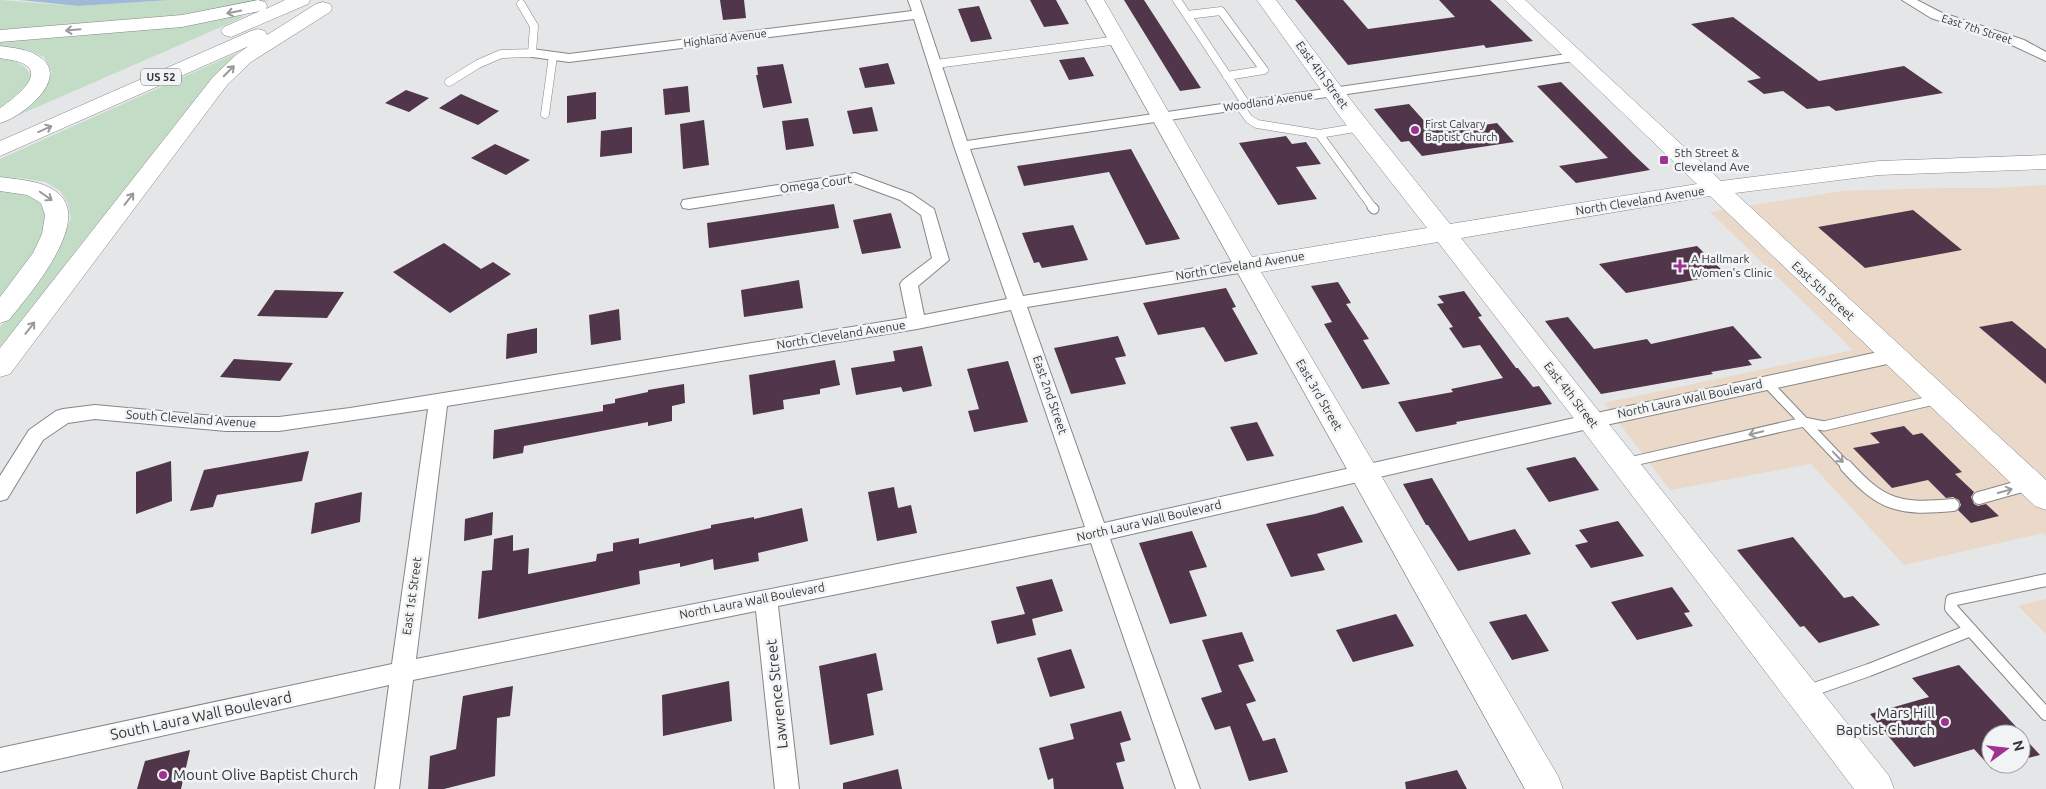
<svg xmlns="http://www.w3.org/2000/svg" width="2046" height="789" font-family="Ubuntu,sans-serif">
  <rect width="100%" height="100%" fill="#e4e6e8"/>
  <path fill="#ead8c8" d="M2046 185V536L2043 533 1904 565 1811 464 1670 490 1604 403 1853 350 1710 212 1842 191 1941 188H1997Z
    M2046 599V634L2018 606Z"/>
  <path fill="#c3dcc6" d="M0 0 78 6 170 0H270L204 14 0 31Z
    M242 15 243 17 221 27 5 121C27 106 44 99 52 72L44 57 28 50 0 47V41L183 26Z
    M257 44 0 351V327L27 295 61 241 71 219 68 203 60 191 46 182 20 178H0V159Z
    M0 58C13 59 40 69 27 87 21 96 8 104 0 112Z
    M0 191C12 192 27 193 37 201 65 223 14 280 0 299Z"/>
  <path fill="#9fbad8" d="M20 0H170L78 6Z"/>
  <path fill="#51354a" d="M720 0H744L746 18 723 20Z
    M1030 0H1056L1069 24 1044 27Z
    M1124 0H1144L1201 88 1180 91Z
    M1295 0H1343L1368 29 1455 17 1439 0H1490L1533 41 1486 48 1484 45 1348 65Z
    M979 6 992 39 971 42 958 9Z
    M1733 17 1819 81 1904 66 1943 93 1836 111 1829 106 1807 109 1783 91 1764 94 1747 81 1761 78 1691 24Z
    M1084 57 1094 76 1069 80 1059 60Z
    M888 63 895 84 865 88 859 68Z
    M783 64 792 103 763 108 756 75H758L757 67Z
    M1561 82 1633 154 1650 170 1576 183 1559 166 1608 158 1537 86Z
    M688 86 690 112 665 115 663 89Z
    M406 90 429 98 409 112 385 103Z
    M596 92V119L567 123V96Z
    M461 94 499 111 478 125 439 108Z
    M1409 104 1427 124 1436 123 1443 131 1497 123 1514 142 1422 156 1409 141 1401 142 1374 109Z
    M872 107 878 131 853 134 847 111Z
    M808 118 814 146 786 150 782 121Z
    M704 120 709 165 683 169 680 124Z
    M632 127V153L600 157 601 131Z
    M1286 136 1292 144 1306 142 1321 164 1296 167 1317 199 1278 205 1239 143Z
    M495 144 530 160 506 175 471 158Z
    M1131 149 1180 239 1146 245 1109 172 1024 186 1017 166Z
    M834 204 839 228 709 248 707 223Z
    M1913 210 1962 250 1865 268 1818 227Z
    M891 213 901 248 862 254 853 220Z
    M1073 225 1088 260 1042 268 1039 262 1034 263 1022 233Z
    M444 243 481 269 493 262 511 274 450 313 393 272Z
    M1697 246 1726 274 1626 293 1599 264Z
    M799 280 803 308 744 317 741 290Z
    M1338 282 1351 303 1346 304 1369 339 1363 340 1390 384 1362 389 1324 324 1332 322 1311 286Z
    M1226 288 1236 307 1232 308 1258 354 1225 362 1204 327 1158 335 1143 303Z
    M275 290 344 292 327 318 257 316Z
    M1464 291 1482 316 1478 317 1516 368H1518L1533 387 1539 386 1552 404 1456 422 1457 424 1416 432 1398 402 1453 392 1451 389 1503 378 1480 345 1463 348 1449 328 1453 327 1437 304 1444 303 1438 296Z
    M619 309 621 340 591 345 589 315Z
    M1568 317 1594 349 1647 339 1651 344 1733 326 1762 358 1748 360 1752 365 1711 372 1713 374 1601 394 1545 321Z
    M2012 321 2046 349V384L1979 327Z
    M537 328V353L506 359 507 334Z
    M1118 336 1126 356 1115 358 1126 384 1071 394 1054 348Z
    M922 346 932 386 903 392 901 387 856 395 851 368 895 361 893 351Z
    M234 359 293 363 280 381 220 377Z
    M835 360 840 385 820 389V394L783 400 784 409 753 415 749 375Z
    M1008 361 1028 422 974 432 968 411 979 409 967 369Z
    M684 384 685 403 672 406V421L648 426V422L524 446 523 453 493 459 494 430 603 411V405L615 403V399L648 392V390Z
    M1257 422 1274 456 1247 461 1230 427Z
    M1904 426 1913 435 1922 433 1962 472 1955 474 1974 492 1971 497 1974 504 1978 506 1986 504 1999 516 1971 523 1958 510 1961 505 1959 500 1953 497 1946 498 1928 480 1892 488 1853 448 1880 443 1870 433Z
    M309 451 302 481 217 495 213 507 190 511 204 470Z
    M1575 457 1599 490 1549 502 1526 468Z
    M171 461 172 501 136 514V472Z
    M1432 478 1469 541 1515 529 1531 554 1458 571 1428 525H1426L1403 484Z
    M894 487 898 508 911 505 917 533 877 541 868 492Z
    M362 492 360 522 311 534 315 503Z
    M1343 506 1363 542 1317 554 1325 570 1291 577 1266 524 1315 514Z
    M802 508 808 541 758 553 759 561 714 570 713 559 680 567V563L639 571 640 584 478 619 482 571 492 570 494 539 513 535V551L529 548 528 574 596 561 597 554 613 551V543L639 538V544L711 528V525L754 517V519Z
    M493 512 492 535 464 541 465 519Z
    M1618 521 1644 556 1591 568 1575 545 1588 542 1579 530Z
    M1192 531 1207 567 1189 571 1207 616 1170 624 1139 543Z
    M1793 537 1844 598 1853 596 1880 625 1819 643 1804 626 1800 627 1737 550Z
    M1052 579 1063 611 1032 619 1036 635 997 644 991 621 1025 614 1016 587Z
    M1672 587 1690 612 1684 613 1693 626 1637 640 1611 602Z
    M1396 614 1414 646 1353 662 1336 630Z
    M1526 614 1549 651 1512 660 1489 622Z
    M1242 632 1254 661 1238 665 1256 701 1246 704 1263 741 1275 738 1288 772 1249 781 1230 726 1215 730 1201 698 1222 692 1202 640Z
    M1071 649 1085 688 1050 697 1037 658Z
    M876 653 883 690 867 694 874 735 830 745 819 666Z
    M1959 665 2020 731H2018L2040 755 2021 760V734H1991V764H2009L1992 769 1974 749 1914 767 1870 714 1929 697 1912 678Z
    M729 681 732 721 663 736 662 695Z
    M513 686 510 716 497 718 495 776 444 789H428L430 756 456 749 463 696Z
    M1121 711 1131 740 1120 743 1125 761 1116 763 1124 789H1054L1053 778 1048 780 1039 748 1074 739 1070 724Z
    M190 750 181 789H137L145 761Z
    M898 769 902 789H843V783Z
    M1457 770 1467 789H1406L1405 782Z"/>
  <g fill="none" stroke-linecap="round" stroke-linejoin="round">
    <defs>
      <path id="lane-far2" d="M1177 0 1246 104
        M1187 15 1221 11 1264 70 1227 76
        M936 64 1118 40
        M449 82 478 64 501 54 532 53 534 26 521 4
        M1239 105 1249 119 1257 124 1319 134 1361 127
        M545 114 553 56
        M1319 134 1373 208"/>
      <path id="lane-far1" d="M1372 207 1374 209
        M1767 383 1847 467
        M1625 463 1804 422 1824 426 1938 399"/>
      <path id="lane" d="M1846 466C1882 506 1900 510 1953 505
        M1979 498 2029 484
        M2046 580 1952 600 1951 608 2046 714
        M1806 692 1869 670 1971 630"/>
      <path id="street" d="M908 0H920L967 141 1574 53 1581 57 1574 61 970 149 1023 296 1245 260 1251 262 1253 266 1251 270 1245 272 1027 307 1104 523 1592 414 1892 349 1898 351 1901 356 1898 361 1892 363 1592 428 1110 539 1200 789H1176L1091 543 778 606 799 789H775L756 611 413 680 399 789H375L389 685 0 772V748L392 664 428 409 279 431H226L95 419 68 423 43 440 7 499 0 501V476L29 430 56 411 63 409 95 405 226 417H279L350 408 907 318 900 284 903 280 932 258 921 215 900 200 854 183 689 209 683 208 681 204 683 200 689 199 855 173 912 194 934 209 949 260 918 286 924 315 1007 299 954 146 914 19 569 62 532 57 525 53 532 49 569 54 912 11ZM1011 310 1085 527 416 659 447 406 917 329Z
        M1902 0H1917L1940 12 2024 40 2046 52V61L2014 46 1931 18Z"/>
      <path id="secondary" d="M1086 0H1104L1252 257 1427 228 1341 118 1257 0H1276L1357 108 1450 224 1697 184 1505 0H1525L1721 181 1879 161 2046 155V169L1879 175 1735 193 2046 480V510L2035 506 1710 196 1461 238 1889 776 1894 789H1854L1582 429 1438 242 1261 272 1558 776 1563 789H1525Z"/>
      <path id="highway" d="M258 0 265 2 267 6 266 9 285 0H310L308 4 231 37 224 35 221 31 224 27 260 11 182 27 0 42V30L182 15Z
        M323 2 330 4 332 8 330 12 251 62 227 85 10 374 0 377V348L213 77 237 54 249 46 0 156V141L251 31 258 29 265 31 267 35 316 4Z
        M0 46C13 48 30 49 41 58 70 79 21 118 0 123V108C9 102 43 78 27 66 19 60 9 60 0 58Z
        M0 177C20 180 43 180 59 194 92 223 28 296 9 320L0 323V297L33 253 42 234 45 215 41 203 27 195 0 191Z"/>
    </defs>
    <use href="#lane-far2" stroke="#858688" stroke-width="9"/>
    <use href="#lane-far1" stroke="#858688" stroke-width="11"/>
    <use href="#lane" stroke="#858688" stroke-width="14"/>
    <use href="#street" stroke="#858688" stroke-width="2"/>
    <use href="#secondary" stroke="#858688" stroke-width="1"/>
    <use href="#highway" stroke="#858688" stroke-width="1"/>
    <use href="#lane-far2" stroke="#fff" stroke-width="8"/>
    <use href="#lane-far1" stroke="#fff" stroke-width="9"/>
    <use href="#lane" stroke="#fff" stroke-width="12"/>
    <use href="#street" fill="#fff" fill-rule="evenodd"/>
    <use href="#secondary" fill="#fff" fill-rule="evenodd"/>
    <use href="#highway" fill="#fff" fill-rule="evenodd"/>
  </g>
  <defs><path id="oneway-shaft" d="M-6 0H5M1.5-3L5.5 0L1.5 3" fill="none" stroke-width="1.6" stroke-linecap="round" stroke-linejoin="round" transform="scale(1.25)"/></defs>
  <g stroke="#9a9a9a">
    <use href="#oneway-shaft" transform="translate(234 12) rotate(168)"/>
    <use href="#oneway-shaft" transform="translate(73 30) rotate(175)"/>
    <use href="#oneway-shaft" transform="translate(229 71) rotate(-45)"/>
    <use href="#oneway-shaft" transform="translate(45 129) rotate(-24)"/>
    <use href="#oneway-shaft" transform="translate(46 196) rotate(35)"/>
    <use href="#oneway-shaft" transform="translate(129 199) rotate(-52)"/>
    <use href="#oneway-shaft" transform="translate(30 328) rotate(-52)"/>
    <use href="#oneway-shaft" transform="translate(1756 433) rotate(167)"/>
    <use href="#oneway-shaft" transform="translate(1838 457) rotate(46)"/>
    <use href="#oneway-shaft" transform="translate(2005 491) rotate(-15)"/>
  </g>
  <g fill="#9f3291" stroke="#f1f3f5" stroke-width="2">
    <circle cx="1415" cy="130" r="5"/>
    <rect x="1659" y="155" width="10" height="10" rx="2.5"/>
    <path d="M1677.5 258.5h5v5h5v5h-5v5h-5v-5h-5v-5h5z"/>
    <circle cx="1945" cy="722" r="5"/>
    <circle cx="163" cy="775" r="5"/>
  </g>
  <g text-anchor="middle" stroke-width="5" stroke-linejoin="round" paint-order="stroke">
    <g font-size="11" fill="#353636" stroke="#f1f3f5">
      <text transform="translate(1977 29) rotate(18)" y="4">East 7th Street</text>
      <text transform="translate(725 38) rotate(-7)" y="4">Highland Avenue</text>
      <text transform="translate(1268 101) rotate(-8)" y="4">Woodland Avenue</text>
    </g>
    <rect fill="#f1f3f5" stroke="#6d6f6f" stroke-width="1" x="141" y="68.5" width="40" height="17" rx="4"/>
    <g font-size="11" font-weight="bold" fill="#353636">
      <text x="161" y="81">US 52</text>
    </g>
    <g font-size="11" fill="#353636" stroke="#f1f3f5" text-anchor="start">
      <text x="1425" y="128">First Calvary<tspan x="1425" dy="13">Baptist Church</tspan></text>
    </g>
    <g font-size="12" fill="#353636" stroke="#f1f3f5">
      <text transform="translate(1322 75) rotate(54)" y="4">East 4th Street</text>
      <text transform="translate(816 184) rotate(-8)" y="4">Omega Court</text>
      <text transform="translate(1640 201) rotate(-9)" y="4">North Cleveland Avenue</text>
      <text transform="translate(1240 266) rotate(-9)" y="4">North Cleveland Avenue</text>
      <text transform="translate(1823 291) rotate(43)" y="4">East 5th Street</text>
      <text transform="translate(841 335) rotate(-9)" y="4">North Cleveland Avenue</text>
      <text transform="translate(1050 395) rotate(71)" y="4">East 2nd Street</text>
      <text transform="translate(1319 395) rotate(60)" y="4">East 3rd Street</text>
      <text transform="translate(1571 395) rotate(52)" y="4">East 4th Street</text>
      <text transform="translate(1690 399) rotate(-12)" y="4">North Laura Wall Boulevard</text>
      <text transform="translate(191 419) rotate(4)" y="4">South Cleveland Avenue</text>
      <text transform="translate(1149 521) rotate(-13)" y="4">North Laura Wall Boulevard</text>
      <text transform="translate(412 596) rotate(-82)" y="4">East 1st Street</text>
      <text transform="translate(752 601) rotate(-11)" y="4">North Laura Wall Boulevard</text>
    </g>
    <g font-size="12" fill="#353636" stroke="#f1f3f5" text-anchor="start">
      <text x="1674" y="157">5th Street &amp;<tspan x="1674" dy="14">Cleveland Ave</tspan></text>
      <text x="1691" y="263">A Hallmark<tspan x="1691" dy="14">Women's Clinic</tspan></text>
    </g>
    <g font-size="15" fill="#353636" stroke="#f1f3f5">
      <text transform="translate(777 694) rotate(-96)" y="5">Lawrence Street</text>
      <text transform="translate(201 716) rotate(-12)" y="5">South Laura Wall Boulevard</text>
    </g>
    <g font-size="15" fill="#353636" stroke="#f1f3f5" text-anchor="end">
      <text x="1935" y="718">Mars Hill<tspan x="1935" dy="17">Baptist Church</tspan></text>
      <text x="173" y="780" text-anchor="start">Mount Olive Baptist Church</text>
    </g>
  </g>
  <g transform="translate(2006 749) rotate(75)"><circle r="24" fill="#f1f3f5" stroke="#a6a7a9"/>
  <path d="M0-4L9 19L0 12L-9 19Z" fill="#9f3291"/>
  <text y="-8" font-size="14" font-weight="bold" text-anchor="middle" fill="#353636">N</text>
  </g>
</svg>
